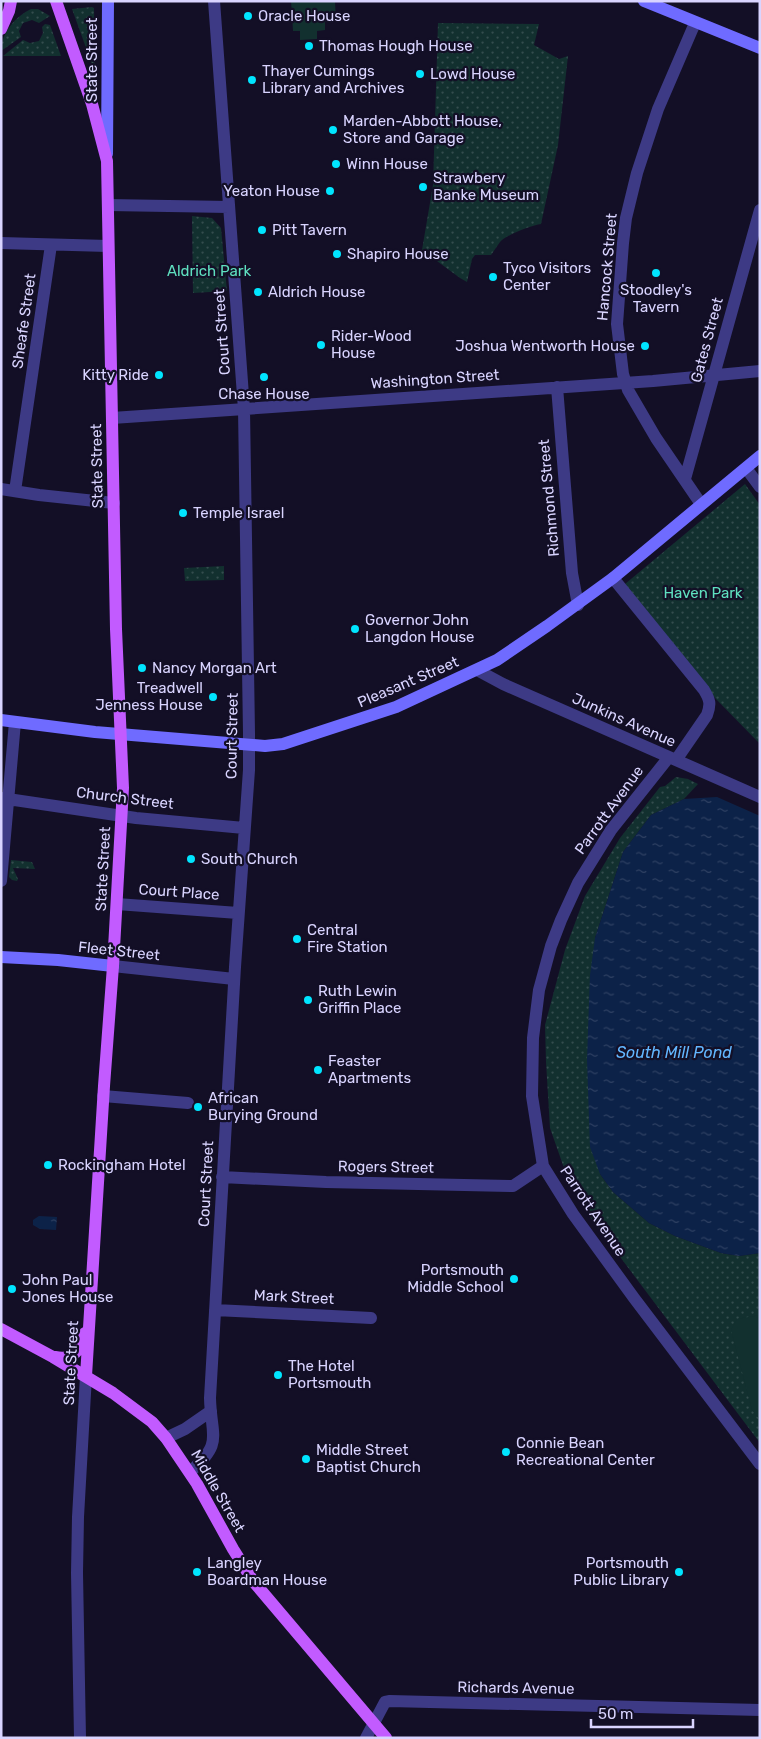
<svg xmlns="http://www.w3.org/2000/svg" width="761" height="1739" font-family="Rubik,sans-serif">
  <defs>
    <pattern id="grass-dots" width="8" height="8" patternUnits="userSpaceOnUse" patternTransform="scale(1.25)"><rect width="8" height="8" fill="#12302f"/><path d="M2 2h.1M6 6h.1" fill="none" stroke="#344d4e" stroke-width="1.8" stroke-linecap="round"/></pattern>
    <pattern id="water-ripples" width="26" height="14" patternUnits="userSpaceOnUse" patternTransform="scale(1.25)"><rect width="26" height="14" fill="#0c2248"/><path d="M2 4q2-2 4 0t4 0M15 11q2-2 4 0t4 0" fill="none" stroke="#2f4163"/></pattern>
  </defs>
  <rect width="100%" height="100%" fill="#130f26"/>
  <path fill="url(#grass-dots)" d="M92 7 94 8 95 66 93 67 72 9Z
    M31 9H38L50 16 39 23 32 20 23 23 19 31 21 37 1 51C1 33 16 16 31 9Z
    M438 23 539 24 534 45 559 59 568 56 558 145 541 224C532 225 506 235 500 242 497 246 494 251 491 255H475L472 259 467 282 460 278 422 250 433 185Z
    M45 24 50 25 61 56H3L23 40 30 43 39 41 43 33 42 27Z
    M192 216 212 218 221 228 227 291 193 293Z
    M745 484 760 505V744L715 698 625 584Z
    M224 566V580L185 581 184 568Z
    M676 777 688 779 698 784 684 799 651 815 623 852 595 938 600 1174 613 1192 649 1223 675 1236 721 1253 739 1256 760 1253V1443L584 1209 564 1168 550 1128 546 1062 545 1025 565 950 585 896 620 838 660 787 665 786Z
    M11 860 32 862 35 869 13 868 18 879 17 881 12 880 9 877Z"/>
  <path fill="#12302f" d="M291 1H335L336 22H325V30L317 31V39L300 40V31H293Z
    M760 1315V1420L752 1410 731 1330 737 1319Z"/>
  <path fill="url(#water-ripples)" d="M717 797 760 816V1253L739 1256 721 1253 675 1236 649 1223 613 1192 600 1174 590 1147 587 1060 590 975 595 938 623 852 651 815 684 799Z
    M39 1216 57 1217 56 1230 40 1229 33 1225V1220Z"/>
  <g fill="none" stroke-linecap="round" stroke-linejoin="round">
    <path stroke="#3d3a85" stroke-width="12" d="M695 23 658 109 637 173 626 218 623 243 617 324 623 374 628 390 656 438 701 504
      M108 205 229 207
      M1 243 108 246
      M557 387 572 573 578 605
      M112 418 653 381 760 371
      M746 468 760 487
      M685 479 760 210
      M1 489 39 495 114 503
      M15 491 51 245
      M613 578 704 690C710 700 711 704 707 715L676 760
      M477 670 503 684 760 797
      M669 757 611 830 578 883 561 920 551 946 539 990 533 1038 532 1096 543 1166 573 1214 634 1298 760 1464
      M1 798 136 818 244 828
      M1 881 15 722
      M117 904 238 913
      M113 966 234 979
      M103 1096 188 1103
      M222 1177 326 1182 513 1186 543 1166
      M215 1310 371 1318
      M166 1438 185 1429 211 1411
      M190 1472C224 1442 211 1438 210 1398L235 967 249 770V733L244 409 214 1
      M80 1738 77 1573 78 1517 86 1376
      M366 1738 385 1702 390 1701 760 1710"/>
    <path stroke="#6f6bff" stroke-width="12" d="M644 1 760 48
      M107 154 108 1
      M1 720 95 732 265 746 283 744 396 707 497 660 547 626 613 578 760 456
      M1 957 58 960 113 966"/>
    <path stroke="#c25bff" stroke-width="12" d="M56 1 92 104 107 161 116 629 123 788 113 966 104 1086 86 1376
      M1 29 9 11 11 1
      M1 1329 53 1357 113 1393 152 1422 166 1438 197 1484 233 1549 253 1581 386 1738
      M55 1357C76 1361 79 1349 85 1333"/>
  </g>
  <g fill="#00e5ff" stroke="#130f26" stroke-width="2">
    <circle cx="248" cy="16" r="5"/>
    <circle cx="309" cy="46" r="5"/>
    <circle cx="420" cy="74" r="5"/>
    <circle cx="252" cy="80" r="5"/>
    <circle cx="333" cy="130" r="5"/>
    <circle cx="336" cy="164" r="5"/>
    <circle cx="423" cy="187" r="5"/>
    <circle cx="330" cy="191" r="5"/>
    <circle cx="262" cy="230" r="5"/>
    <circle cx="337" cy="254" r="5"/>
    <circle cx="656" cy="273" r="5"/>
    <circle cx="493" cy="277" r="5"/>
    <circle cx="258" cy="292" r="5"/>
    <circle cx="321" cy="345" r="5"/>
    <circle cx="645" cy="346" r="5"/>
    <circle cx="159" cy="375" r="5"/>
    <circle cx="264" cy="377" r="5"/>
    <circle cx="183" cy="513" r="5"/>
    <circle cx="355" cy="629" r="5"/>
    <circle cx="142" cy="668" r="5"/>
    <circle cx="213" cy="697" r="5"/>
    <circle cx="191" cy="859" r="5"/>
    <circle cx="297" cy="939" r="5"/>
    <circle cx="308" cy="1000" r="5"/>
    <circle cx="318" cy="1070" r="5"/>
    <circle cx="198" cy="1107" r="5"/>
    <circle cx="48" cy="1165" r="5"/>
    <circle cx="514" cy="1279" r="5"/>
    <circle cx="12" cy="1289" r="5"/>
    <circle cx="278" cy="1375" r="5"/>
    <circle cx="506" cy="1452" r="5"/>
    <circle cx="306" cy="1459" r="5"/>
    <circle cx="197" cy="1572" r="5"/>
    <circle cx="679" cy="1572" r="5"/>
  </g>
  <g text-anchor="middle" stroke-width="4.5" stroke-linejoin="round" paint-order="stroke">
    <g font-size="15" fill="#d9d4ff" stroke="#130f26" text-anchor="start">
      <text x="258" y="21">Oracle House</text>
      <text x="319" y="51">Thomas Hough House</text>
      <text x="262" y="76">Thayer Cumings<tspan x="262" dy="17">Library and Archives</tspan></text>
      <text x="430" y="79">Lowd House</text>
      <text x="343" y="126">Marden-Abbott House,<tspan x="343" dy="17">Store and Garage</tspan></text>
      <text x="346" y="169">Winn House</text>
      <text x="433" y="183">Strawbery<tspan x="433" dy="17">Banke Museum</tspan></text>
      <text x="320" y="196" text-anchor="end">Yeaton House</text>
      <text x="272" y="235">Pitt Tavern</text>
      <text x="347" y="259">Shapiro House</text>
      <text x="503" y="273">Tyco Visitors<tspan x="503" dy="17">Center</tspan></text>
      <text x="656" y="295" text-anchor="middle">Stoodley's<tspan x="656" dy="17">Tavern</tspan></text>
      <text x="268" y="297">Aldrich House</text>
      <text x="331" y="341">Rider-Wood<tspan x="331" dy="17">House</tspan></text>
      <text x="635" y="351" text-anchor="end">Joshua Wentworth House</text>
      <text x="149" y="380" text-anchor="end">Kitty Ride</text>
      <text x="264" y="399" text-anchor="middle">Chase House</text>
      <text x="193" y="518">Temple Israel</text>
      <text x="365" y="625">Governor John<tspan x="365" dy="17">Langdon House</tspan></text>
      <text x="152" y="673">Nancy Morgan Art</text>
      <text x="203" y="693" text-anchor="end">Treadwell<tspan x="203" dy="17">Jenness House</tspan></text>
      <text x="201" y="864">South Church</text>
      <text x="307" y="935">Central<tspan x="307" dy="17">Fire Station</tspan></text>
      <text x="318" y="996">Ruth Lewin<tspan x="318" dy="17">Griffin Place</tspan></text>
      <text x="328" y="1066">Feaster<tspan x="328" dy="17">Apartments</tspan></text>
      <text x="208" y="1103">African<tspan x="208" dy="17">Burying Ground</tspan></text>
      <text x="58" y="1170">Rockingham Hotel</text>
      <text x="504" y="1275" text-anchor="end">Portsmouth<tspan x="504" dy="17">Middle School</tspan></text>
      <text x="22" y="1285">John Paul<tspan x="22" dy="17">Jones House</tspan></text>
      <text x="288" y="1371">The Hotel<tspan x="288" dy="17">Portsmouth</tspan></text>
      <text x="516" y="1448">Connie Bean<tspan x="516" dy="17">Recreational Center</tspan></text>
      <text x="316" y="1455">Middle Street<tspan x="316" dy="17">Baptist Church</tspan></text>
      <text x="207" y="1568">Langley<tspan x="207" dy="17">Boardman House</tspan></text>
      <text x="669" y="1568" text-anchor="end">Portsmouth<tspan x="669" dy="17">Public Library</tspan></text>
    </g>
    <g font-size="15" fill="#d9d4ff" stroke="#130f26">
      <text transform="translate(92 60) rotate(-90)" y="5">State Street</text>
      <text transform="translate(607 267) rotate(-85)" y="5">Hancock Street</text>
      <text transform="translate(24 321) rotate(-82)" y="5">Sheafe Street</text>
      <text transform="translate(222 332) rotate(-94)" y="5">Court Street</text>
      <text transform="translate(707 340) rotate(-75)" y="5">Gates Street</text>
      <text transform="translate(435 379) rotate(-4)" y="5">Washington Street</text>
      <text transform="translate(97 466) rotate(-91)" y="5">State Street</text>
      <text transform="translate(549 498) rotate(-95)" y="5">Richmond Street</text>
      <text transform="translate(408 682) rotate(-23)" y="5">Pleasant Street</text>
      <text transform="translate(624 720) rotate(24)" y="5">Junkins Avenue</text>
      <text transform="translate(232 736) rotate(-89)" y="5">Court Street</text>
      <text transform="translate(125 798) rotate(7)" y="5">Church Street</text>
      <text transform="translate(609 810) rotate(-54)" y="5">Parrott Avenue</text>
      <text transform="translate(103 869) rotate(-87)" y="5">State Street</text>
      <text transform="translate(179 892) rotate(4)" y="5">Court Place</text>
      <text transform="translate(119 951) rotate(6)" y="5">Fleet Street</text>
      <text transform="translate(386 1167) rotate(1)" y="5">Rogers Street</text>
      <text transform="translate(206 1184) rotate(-87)" y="5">Court Street</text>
      <text transform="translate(593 1211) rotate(56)" y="5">Parrott Avenue</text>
      <text transform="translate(294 1297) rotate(3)" y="5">Mark Street</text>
      <text transform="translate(71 1363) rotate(-87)" y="5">State Street</text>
      <text transform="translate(218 1491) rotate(60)" y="5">Middle Street</text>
      <text transform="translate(516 1688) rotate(1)" y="5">Richards Avenue</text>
    </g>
    <g font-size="15" fill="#5fe0c0" stroke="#130f26">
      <text x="209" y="276">Aldrich Park</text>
      <text x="703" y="598">Haven Park</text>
    </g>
    <g font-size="16" font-style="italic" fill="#62b6ff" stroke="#130f26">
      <text x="674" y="1058">South Mill Pond</text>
    </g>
  </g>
  <rect width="761" height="1739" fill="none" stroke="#d9d4ff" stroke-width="5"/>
  <path d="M591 1719v8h102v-8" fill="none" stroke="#d9d4ff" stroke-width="2.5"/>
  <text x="598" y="1719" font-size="15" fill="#d9d4ff" stroke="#130f26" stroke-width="4" paint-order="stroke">50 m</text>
</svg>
